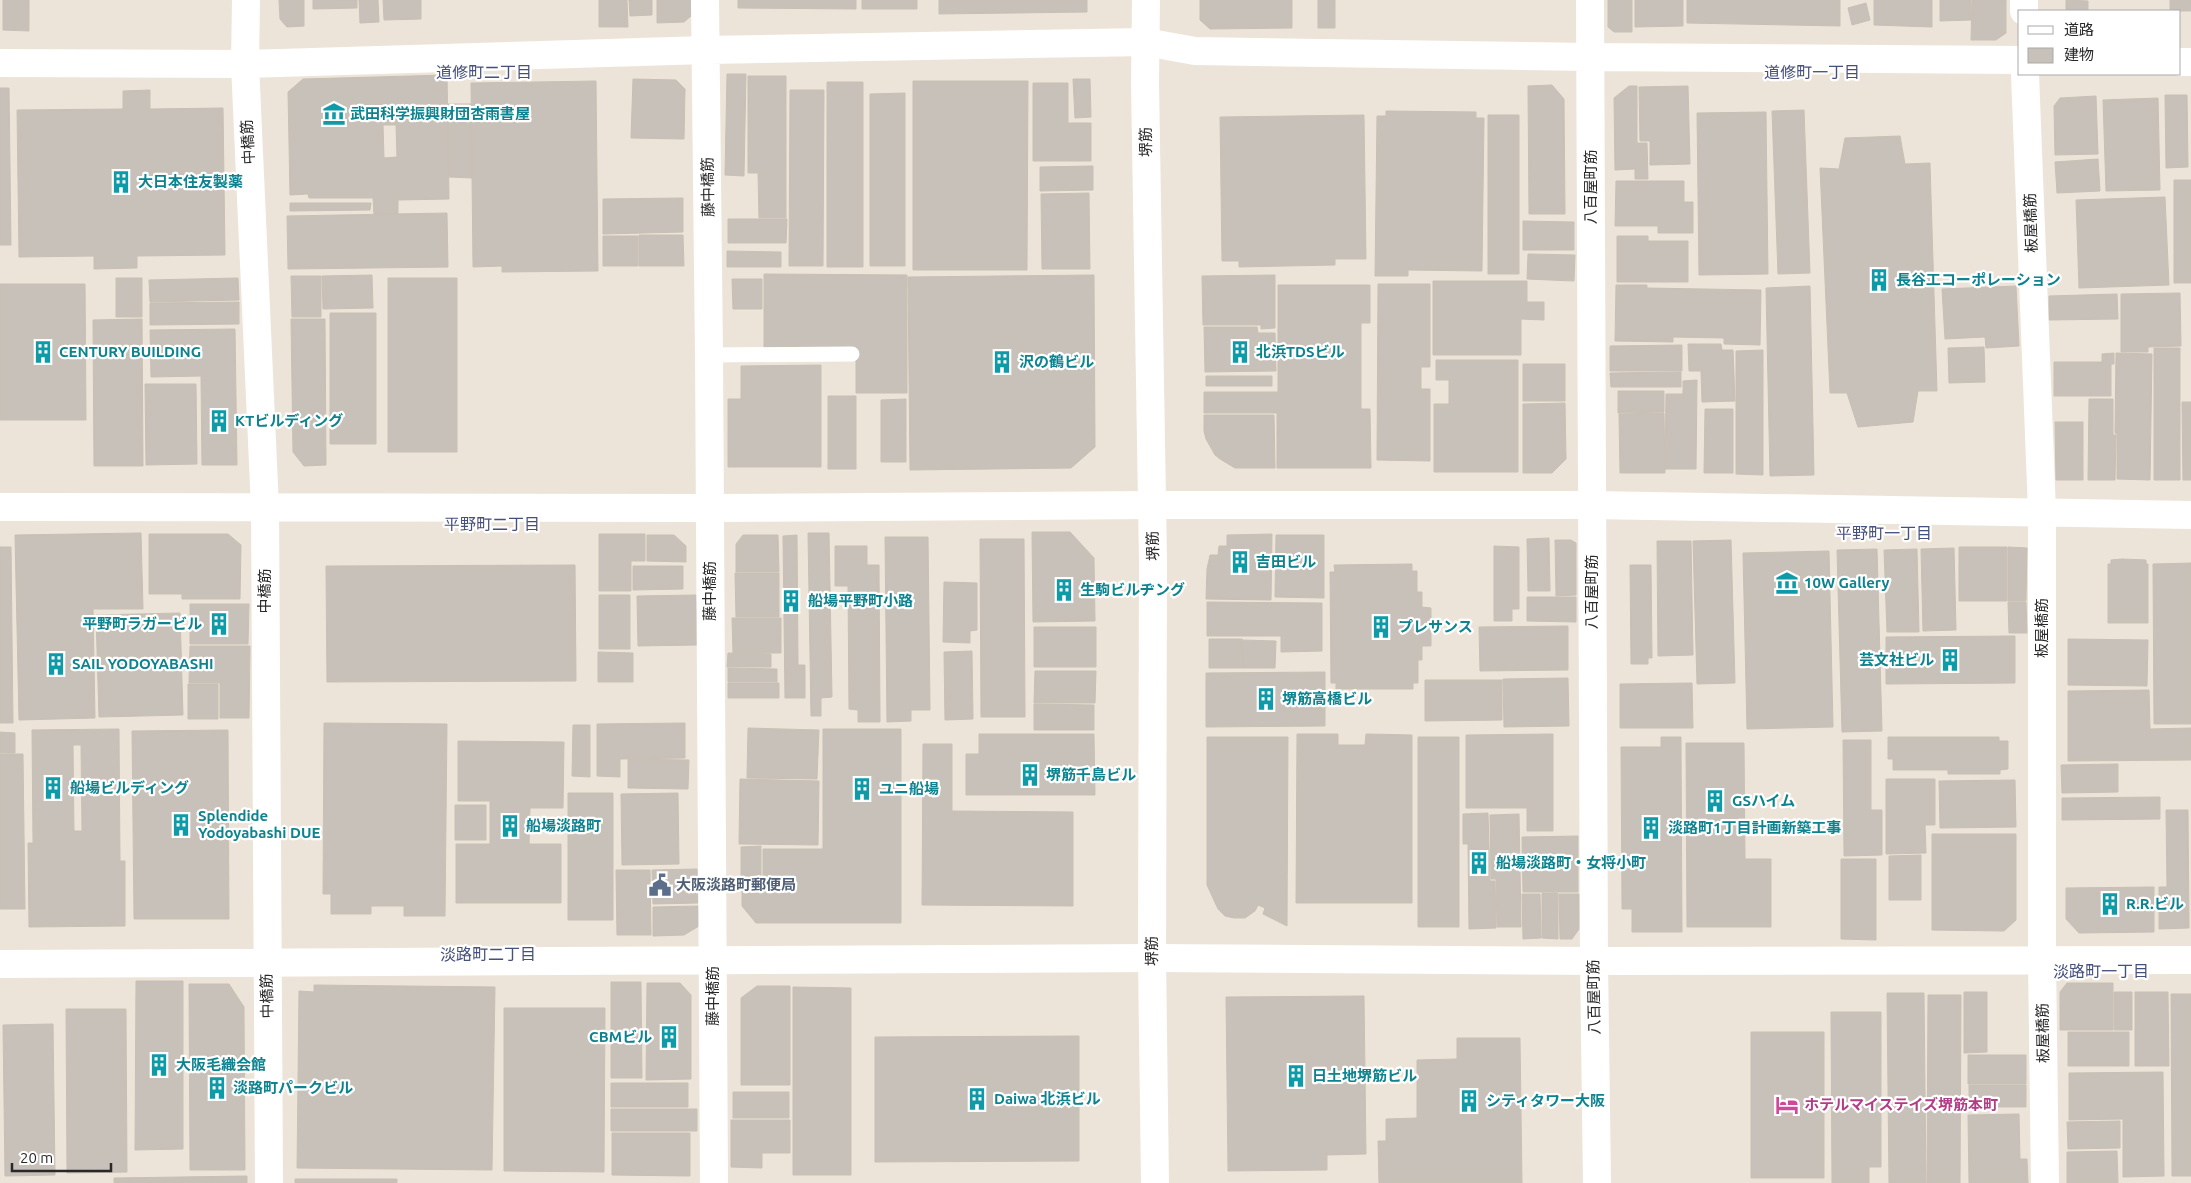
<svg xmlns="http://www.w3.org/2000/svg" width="2191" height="1183" font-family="Ubuntu,'Noto Sans JP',sans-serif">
  <rect width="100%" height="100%" fill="#ede4d9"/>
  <path fill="#c8c1b9" stroke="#c8c0b3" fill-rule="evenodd" d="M3 0H29V31L3 30Z
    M279 0H304V26L287 27 280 19Z
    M313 0H357V8L313 9Z
    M359 0H378L379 22 360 23Z
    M383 0H421V19L384 20Z
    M599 0H627L628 27H599Z
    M629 0H652V15L630 16Z
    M657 0H691V16L684 22 657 23Z
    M738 0H856V9L738 8Z
    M862 0H917V9H862Z
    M939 0H1087V12L939 14Z
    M1200 0H1292V28L1210 29 1200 20Z
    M1318 0H1335V28H1318Z
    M1608 0H1632V32H1614L1608 27Z
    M1635 0H1683V26L1635 27Z
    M1687 0H1840V26L1687 23Z
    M1874 0H1932V27L1874 25Z
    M1940 0H1971V20L1940 21Z
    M1972 0H2006V33L1996 40H1971Z
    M2066 0 2088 1V11H2066Z
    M2170 0H2191V11H2170Z
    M1866 3 1870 20 1852 25 1848 8Z
    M727 74H746L744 176 725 175Z
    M447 75 449 199 398 200V214L374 215 373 198H309L308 194 290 195 288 92 303 79ZM383 125H396L397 157 384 158Z
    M748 76H786V218H759L758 173H748Z
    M633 79 676 80 685 89 684 139 631 138Z
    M1073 79H1090L1091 117 1075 118Z
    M596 81 598 271 502 272V266L473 267 471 83Z
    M913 81H1028L1027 270H913Z
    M827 82H863V267H827Z
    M1033 83H1068V123H1091V161H1033Z
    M1552 85 1564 99 1565 214H1529L1528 86Z
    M1629 86H1637V143H1647L1648 179H1635V169L1615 170 1614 98Z
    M1688 86 1690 164 1650 165V141H1640L1639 87Z
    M0 88H9L11 245H0Z
    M150 90V109L223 108 225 255 137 256V268L94 269V256L19 257 17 110 123 109V91Z
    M790 90H824L823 266H789Z
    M905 93V266H870V94Z
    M2165 95H2187L2188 167 2166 168Z
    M2096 96 2098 154 2055 155 2054 106 2060 98Z
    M2158 98 2160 190 2106 191 2103 100Z
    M447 104H471L472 178 449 177Z
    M1804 110 1810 273 1778 274 1772 111Z
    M1386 111 1476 112V118H1484L1482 271 1408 270V276H1375L1377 116H1386Z
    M1766 112 1768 274 1699 275 1697 113Z
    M1364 115 1366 259H1335V265L1239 267V261H1222L1220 117Z
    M1488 115H1519V274H1488Z
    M1900 136 1905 164 1930 163 1937 391H1918L1913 422 1858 427 1847 393H1830L1820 168 1839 169 1845 138Z
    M2098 159 2100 191 2057 193 2055 162Z
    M1093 166V190L1040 191V167Z
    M2174 180H2191V283H2174Z
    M1616 181H1684V202H1693V233H1658V226H1615Z
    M1089 193 1090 269H1042L1041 194Z
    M2165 197 2169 285 2079 288 2076 200Z
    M683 198V232L603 234V199Z
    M290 203H371L370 210 290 211Z
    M447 213 448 267 288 269 287 216Z
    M728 219H787L786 243H728Z
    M1523 221 1574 222V250H1523Z
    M639 235H683L684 266H639Z
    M603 236H638V266H603Z
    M1617 236H1648V241H1688V282H1617Z
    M727 251 781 252V267H727Z
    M1528 254 1575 255 1574 281 1527 279Z
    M764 274 907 275V393H856V347H764Z
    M372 275 373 308 323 309 322 276Z
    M1094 275 1095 447 1071 468 910 470 908 277Z
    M1275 275V328L1261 329V325H1203L1202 276Z
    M291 276H321V317H292Z
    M116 278H142V317H116Z
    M238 278 239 300 150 302 149 280Z
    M388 278H457V452H388Z
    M732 279H762V309H733Z
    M1433 281H1527V302H1544V320L1521 319V355H1433Z
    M0 284H85L86 420H0Z
    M1378 284H1430V367H1421V389H1430V461L1377 460Z
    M1278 285H1370V323H1361V409H1370L1371 468H1277V413H1204V392H1278Z
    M1616 285H1647V288L1761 290 1760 345 1724 344V338L1673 337V342L1615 341Z
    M1810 286 1814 475 1770 476 1766 288Z
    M2016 286 2019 346 1986 348 1985 337 1945 339 1942 289Z
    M2180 293 2181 346 2148 347V352H2121V294Z
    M2117 294 2118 319 2049 320V296Z
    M239 302V324L150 325V303Z
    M330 313H376V444H330Z
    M142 319 143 466H94L93 320Z
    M291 319H325L326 465 304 466 293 452Z
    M1204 327H1257L1258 333H1275L1276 371 1205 372Z
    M235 329 237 465H202L201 376 151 377 150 330Z
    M1688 344H1721L1722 350H1733L1735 401 1702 402 1701 371H1689Z
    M1682 345V371H1610V346Z
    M1984 347 1985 382 1949 383 1948 348Z
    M2154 348H2180V480H2154Z
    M1763 350V475L1736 474V351Z
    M2114 353V364H2111V396H2054V362H2102V354Z
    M2116 353 2152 354 2150 480 2117 479V434L2115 433Z
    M1436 360H1518V472H1434V404H1449V380H1436Z
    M1523 364H1565V401H1523Z
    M821 365V467H728V399H741V366Z
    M1681 372V387H1611L1610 373Z
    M1206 376H1272V386H1206Z
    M1697 380 1696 469H1665L1666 394H1683V381Z
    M145 384H196L197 464 146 465Z
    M1618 391H1664V412L1618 413Z
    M828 396H856V469H828Z
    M906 399V462H881V400Z
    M2089 399H2113V435H2116L2115 480H2088Z
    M2182 402H2191V480H2183Z
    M1565 403 1566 459 1552 473H1523V404Z
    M1705 409H1733V473H1704Z
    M1664 413 1665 473H1620L1619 414Z
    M1204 415H1274L1275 468H1235L1220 459 1215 455 1206 439 1204 431Z
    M2055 422H2083V480H2056Z
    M1032 532H1070L1094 558 1095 621 1033 622Z
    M141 533 143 609H93L95 718 19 720 15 535Z
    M808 533H829L832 697 821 698V716H811Z
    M149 534H228L241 545 240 599H182V594H149Z
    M599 534H645V561H631V591H599Z
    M1272 534 1271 600 1206 599 1207 569 1210 555H1218L1219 546H1227V535Z
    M647 535H674L686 546V562L647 561Z
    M743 535H778L779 572H736V544Z
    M797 535 798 665H805V698H785L783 536Z
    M1276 535H1324V598L1275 597Z
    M885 537H928L930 710H911V721L887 722Z
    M1549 538 1550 591H1528L1527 539Z
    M980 539H1024L1025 717H981Z
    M1555 540H1571L1576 543V595L1556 596Z
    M1731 540 1735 683 1697 684 1693 541Z
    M1657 541H1691L1693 655 1658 656Z
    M835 546H867V565H879L880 722H858V710L849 709 848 586H835Z
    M1494 546 1519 547V609H1512V621H1494Z
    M0 547H11L13 723H0Z
    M1959 547H2007V601H1959Z
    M2008 547 2027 548 2026 601H2008Z
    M1954 548 1956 630 1923 631 1921 549Z
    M1877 549 1882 731 1842 732 1837 550Z
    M1917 549 1919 632H1887L1884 550Z
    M1829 551 1833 727 1747 729 1743 553Z
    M2122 559 2146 560V564H2148V623H2108V564H2111V560Z
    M2191 563V724H2154L2153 564Z
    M1412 564V571H1417V592H1422V607L1431 608V646H1422V660H1418V683H1413V689H1336V683H1331L1330 572H1335L1334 565Z
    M575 565 576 681 327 682 326 566Z
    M1630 565H1651L1652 658H1648V664H1631Z
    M633 566H683V589L633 590Z
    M735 573H779V617H736Z
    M944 582 977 583V630L970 631V643L943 642Z
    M599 595H630V649H599Z
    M696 595 697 645 638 646 637 596Z
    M1527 597H1576V622L1527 621Z
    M1207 602 1322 603V651L1281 652V636H1207Z
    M2008 602H2026L2027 633H2009Z
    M190 604H249L248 644H190Z
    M180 613 183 715 99 717 96 615Z
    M732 618H781V653H733Z
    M1568 626V670L1480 671 1479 627Z
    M1034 627H1096V667H1034Z
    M2015 636V683L1886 684V637Z
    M1209 639H1242L1243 668H1209Z
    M2068 639 2148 640 2147 686 2068 685Z
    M1242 640 1276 641 1275 668H1243Z
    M190 646H250L249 718H220V683H189Z
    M972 651 973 719 945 720 944 652Z
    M598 652 633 653V682H598Z
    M728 653 771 654V667H727Z
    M728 668 777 669V682H728Z
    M1035 671H1096L1095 703H1034Z
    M1325 672V726L1206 727V673Z
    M1568 678 1569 726 1504 727 1503 679Z
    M1425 680H1502V720L1425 721Z
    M728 683H779V698H728Z
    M1692 683 1693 728H1620V684Z
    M188 684H218V719H188Z
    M2149 690 2150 729 2191 728V760L2068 761V691Z
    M1034 704 1094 705V730H1034Z
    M324 723 447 724 445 916H404V906H371V914H331V894H323Z
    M685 723V758L620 759V777L597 776V724Z
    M573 725H590V777L572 776Z
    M748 728 819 730 817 779 747 778Z
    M119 729 120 861H125V926L29 927 28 843H33L32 730ZM73 745H81L82 831H74Z
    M823 729H901V923H756L742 906V879H763V849H823Z
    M228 730 229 919H134L132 731Z
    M0 732 15 733V753H0Z
    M979 734H1094L1095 795H966V754H979Z
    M1297 734H1338V745H1365L1366 734 1412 735V903H1296Z
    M1553 734V831H1527V808H1466V735Z
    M1207 737H1288L1287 926 1263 914 1265 908 1258 905 1255 911 1245 918H1234L1225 916 1218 909 1207 885Z
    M1418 737H1459V927H1418Z
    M1661 737H1681L1682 932H1632V909H1622L1621 747H1661Z
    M1888 737H1999V741H2008V769L2000 770V774H1948V770H1893V759H1888Z
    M1843 740H1871V810H1882V855L1844 856Z
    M458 741 564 742 563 808H530L529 844H561V903H456V844H490V801H458Z
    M1686 743H1744L1745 859H1771V927H1687Z
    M923 744H952V811L1073 812V906L922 905Z
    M0 754H23L25 909H0Z
    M628 759 689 760 688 789 628 788Z
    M2118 764V792L2062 793 2061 765Z
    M740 779 819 781 818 845 739 844Z
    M1886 779H1935V825H1925L1926 853 1886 854Z
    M2015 780 2016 827 1940 828 1939 781Z
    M568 793H613V920H568Z
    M678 793 679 864 622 865 621 794Z
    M2160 797V819L2062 820V798Z
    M455 805H486V840H455Z
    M2166 810H2188L2189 928 2159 929V887H2167Z
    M1488 813 1490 881H1495L1496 928 1469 929 1468 844H1463V814Z
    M1519 814 1521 927H1497L1496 879H1491L1490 815Z
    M1932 834H2016V920L2004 931 1932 930Z
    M1578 836V892H1523L1522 837Z
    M761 846V877L741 876V847Z
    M1921 855V900H1889V856Z
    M1841 859H1876V940L1841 939Z
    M697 869 698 903 653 904 652 870Z
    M616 870H650L651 935H617Z
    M2154 887V932L2079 933 2066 919V888Z
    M1542 893H1558V939L1542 938Z
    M1522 894H1540L1541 938 1523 939Z
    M1559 894H1579V929L1572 939H1560Z
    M699 906V926L684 935 653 936V907Z
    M136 981H183V1149L135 1150Z
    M611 982H641L642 1078H611Z
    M647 983H680L691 995V1079L646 1080Z
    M2067 983H2113V1030H2060V992Z
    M189 984H229L244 1007 245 1170H190Z
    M314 985 495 987 492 1170 297 1168 299 991 314 992Z
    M757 986H790V1085H741V998Z
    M793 987 851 988V1175H793Z
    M1964 992H1987V1052L1964 1053Z
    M2114 992H2132V1030H2114Z
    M2135 992H2168L2169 1066H2135Z
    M1887 993H1924L1926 1183H1889Z
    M2171 994H2191V1176H2172Z
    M1928 995H1961L1960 1183H1927Z
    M1364 996 1366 1154 1327 1155V1170L1228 1171 1226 997Z
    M504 1008H605L604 1172 504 1171Z
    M66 1009H126L127 1172 67 1173Z
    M1831 1012H1881V1167H1869V1183H1832Z
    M53 1024 55 1175 5 1176 3 1025Z
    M1751 1032H1824V1178H1751Z
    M2068 1032H2129V1066H2068Z
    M1079 1036V1161L875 1162V1037Z
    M1457 1038H1520L1522 1183H1379L1378 1141H1386V1119L1417 1118V1060L1457 1059Z
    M1968 1055H2026V1084H1968Z
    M2163 1072 2164 1176 2123 1177V1119L2069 1120V1073Z
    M611 1083H688V1107H611Z
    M1969 1085H2026V1107H1969Z
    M733 1092H789V1118H733Z
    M611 1109H697V1131H611Z
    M2019 1114 2020 1159H2027L2028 1183H1969L1968 1115Z
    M731 1120H790V1153H762V1168L731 1167Z
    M2120 1121V1148L2068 1149 2067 1122Z
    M612 1133H690V1176L612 1175Z
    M2117 1151 2118 1183H2067V1152Z
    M247 1176V1183H114V1178Z
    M295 1179H397V1183H295Z"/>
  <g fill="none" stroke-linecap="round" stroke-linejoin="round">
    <path stroke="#fff" stroke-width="15" d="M709 355 852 354"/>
    <path stroke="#fff" stroke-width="28" d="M246 0 245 64 265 508 269 1183
      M705 0 709 355 714 1183
      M1590 0 1594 961 1597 1183
      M2024 0V11
      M2180 62H2191
      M0 63 245 64 706 50 1145 42 1195 51 1590 57 2020 60
      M2025 74 2042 512V960L2045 1183
      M0 507 710 508 1151 505H1592L2191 515
      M0 964 1152 958 1594 961 2191 960"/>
    <path stroke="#fff" stroke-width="28" d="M1146 0 1145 83 1153 561 1152 958 1155 1183"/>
  </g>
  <defs>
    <symbol id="museum-bare" viewBox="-9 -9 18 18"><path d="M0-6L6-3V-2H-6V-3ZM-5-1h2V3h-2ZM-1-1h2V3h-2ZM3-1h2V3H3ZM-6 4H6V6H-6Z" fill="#0f9aa8" stroke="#fff" stroke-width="2.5" paint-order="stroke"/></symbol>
    <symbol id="building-bare" viewBox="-9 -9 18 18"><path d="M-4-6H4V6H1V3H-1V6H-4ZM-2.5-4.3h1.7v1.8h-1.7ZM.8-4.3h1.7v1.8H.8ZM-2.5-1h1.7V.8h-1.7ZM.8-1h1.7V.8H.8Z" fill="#0f9aa8" stroke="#fff" stroke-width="2.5" paint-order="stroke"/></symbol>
    <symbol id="civic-bare" viewBox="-9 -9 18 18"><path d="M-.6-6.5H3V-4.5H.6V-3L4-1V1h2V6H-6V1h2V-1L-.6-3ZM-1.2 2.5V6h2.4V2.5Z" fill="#5c6f8a" stroke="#fff" stroke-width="2.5" paint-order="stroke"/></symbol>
    <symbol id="hotel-bare" viewBox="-9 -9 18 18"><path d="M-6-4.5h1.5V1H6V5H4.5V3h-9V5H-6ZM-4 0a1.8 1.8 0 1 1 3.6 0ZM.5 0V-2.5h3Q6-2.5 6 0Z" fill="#d1479c" stroke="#fff" stroke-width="2.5" paint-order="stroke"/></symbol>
  </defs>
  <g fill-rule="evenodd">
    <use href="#museum-bare" x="318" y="98" width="32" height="32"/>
    <use href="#building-bare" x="105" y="166" width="32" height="32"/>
    <use href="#building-bare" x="1863" y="264" width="32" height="32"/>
    <use href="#building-bare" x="27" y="336" width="32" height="32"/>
    <use href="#building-bare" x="1224" y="336" width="32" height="32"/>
    <use href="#building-bare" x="986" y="346" width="32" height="32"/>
    <use href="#building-bare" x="203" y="405" width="32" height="32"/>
    <use href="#building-bare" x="1224" y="546" width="32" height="32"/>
    <use href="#museum-bare" x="1771" y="567" width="32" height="32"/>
    <use href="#building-bare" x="1048" y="574" width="32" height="32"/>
    <use href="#building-bare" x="775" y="585" width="32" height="32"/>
    <use href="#building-bare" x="203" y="608" width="32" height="32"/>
    <use href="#building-bare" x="1365" y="611" width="32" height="32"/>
    <use href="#building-bare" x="1934" y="644" width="32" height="32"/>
    <use href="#building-bare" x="40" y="648" width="32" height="32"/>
    <use href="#building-bare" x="1250" y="683" width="32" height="32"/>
    <use href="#building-bare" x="1014" y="759" width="32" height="32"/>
    <use href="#building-bare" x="37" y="772" width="32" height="32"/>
    <use href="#building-bare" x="846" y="773" width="32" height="32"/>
    <use href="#building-bare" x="1699" y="785" width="32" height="32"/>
    <use href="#building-bare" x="165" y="809" width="32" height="32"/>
    <use href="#building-bare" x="494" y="810" width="32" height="32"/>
    <use href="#building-bare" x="1635" y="812" width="32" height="32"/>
    <use href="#building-bare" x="1463" y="847" width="32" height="32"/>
    <use href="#civic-bare" x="644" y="869" width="32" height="32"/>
    <use href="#building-bare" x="2094" y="888" width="32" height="32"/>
    <use href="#building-bare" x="653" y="1021" width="32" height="32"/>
    <use href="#building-bare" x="143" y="1049" width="32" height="32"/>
    <use href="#building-bare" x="1280" y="1060" width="32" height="32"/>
    <use href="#building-bare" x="201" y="1072" width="32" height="32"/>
    <use href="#building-bare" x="961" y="1083" width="32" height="32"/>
    <use href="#building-bare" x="1453" y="1085" width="32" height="32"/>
    <use href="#hotel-bare" x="1771" y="1089" width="32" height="32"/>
  </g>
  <g text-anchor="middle" stroke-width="4.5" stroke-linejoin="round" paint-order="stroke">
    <g font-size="15" font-weight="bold" fill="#0d838f" stroke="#fff" text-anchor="start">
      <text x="350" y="119">武田科学振興財団杏雨書屋</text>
      <text x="138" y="187">大日本住友製薬</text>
      <text x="1896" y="285">長谷工コーポレーション</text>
      <text x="59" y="357">CENTURY BUILDING</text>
      <text x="1256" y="357">北浜TDSビル</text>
      <text x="1019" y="367">沢の鶴ビル</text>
      <text x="235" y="426">KTビルディング</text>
      <text x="1256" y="567">吉田ビル</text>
      <text x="1804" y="588">10W Gallery</text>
      <text x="1080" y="595">生駒ビルヂング</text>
      <text x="808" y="606">船場平野町小路</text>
      <text x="202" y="629" text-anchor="end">平野町ラガービル</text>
      <text x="1398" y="632">プレサンス</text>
      <text x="1934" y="665" text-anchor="end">芸文社ビル</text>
      <text x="72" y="669">SAIL YODOYABASHI</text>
      <text x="1282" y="704">堺筋高橋ビル</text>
      <text x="1046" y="780">堺筋千島ビル</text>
      <text x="70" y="793">船場ビルディング</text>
      <text x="879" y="794">ユニ船場</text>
      <text x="1732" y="806">GSハイム</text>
      <text x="198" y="821">Splendide<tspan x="198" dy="17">Yodoyabashi DUE</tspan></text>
      <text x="526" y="831">船場淡路町</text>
      <text x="1668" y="833">淡路町1丁目計画新築工事</text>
      <text x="1496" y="868">船場淡路町・女将小町</text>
      <text x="2126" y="909">R.R.ビル</text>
      <text x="652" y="1042" text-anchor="end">CBMビル</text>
      <text x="176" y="1070">大阪毛織会館</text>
      <text x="1312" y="1081">日土地堺筋ビル</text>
      <text x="233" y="1093">淡路町パークビル</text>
      <text x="994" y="1104">Daiwa 北浜ビル</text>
      <text x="1486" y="1106">シティタワー大阪</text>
    </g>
    <g font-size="15" fill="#292929" stroke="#fff">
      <text transform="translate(248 142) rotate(-93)" y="5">中橋筋</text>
      <text transform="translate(1146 142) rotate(-91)" y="5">堺筋</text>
      <text transform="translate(708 187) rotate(-91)" y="5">藤中橋筋</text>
      <text transform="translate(1591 187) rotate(-90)" y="5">八百屋町筋</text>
      <text transform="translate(2031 223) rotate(-92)" y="5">板屋橋筋</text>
      <text transform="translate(1153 546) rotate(-92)" y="5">堺筋</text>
      <text transform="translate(265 591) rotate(-90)" y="5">中橋筋</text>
      <text transform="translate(710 591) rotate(-90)" y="5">藤中橋筋</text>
      <text transform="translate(1592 592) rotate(-90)" y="5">八百屋町筋</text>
      <text transform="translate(2042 628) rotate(-90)" y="5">板屋橋筋</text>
      <text transform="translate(1152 951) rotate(-91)" y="5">堺筋</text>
      <text transform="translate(267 996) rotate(-91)" y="5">中橋筋</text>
      <text transform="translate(713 996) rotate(-90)" y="5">藤中橋筋</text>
      <text transform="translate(1594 997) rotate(-91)" y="5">八百屋町筋</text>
      <text transform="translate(2043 1033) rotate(-91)" y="5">板屋橋筋</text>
    </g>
    <g font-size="15" font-weight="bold" fill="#4e5e75" stroke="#fff" text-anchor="start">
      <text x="676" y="890">大阪淡路町郵便局</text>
    </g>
    <g font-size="15" font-weight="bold" fill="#b23c85" stroke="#fff" text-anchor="start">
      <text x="1804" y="1110">ホテルマイステイズ堺筋本町</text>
    </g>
    <g font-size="16" fill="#46507d" stroke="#fff">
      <text x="484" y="78">道修町二丁目</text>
      <text x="1812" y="78">道修町一丁目</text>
      <text x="492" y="530">平野町二丁目</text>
      <text x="1884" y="539">平野町一丁目</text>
      <text x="488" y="960">淡路町二丁目</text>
      <text x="2101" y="977">淡路町一丁目</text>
    </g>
  </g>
  <rect x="2018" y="10" width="162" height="65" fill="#ffffff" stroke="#a9a9a9"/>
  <rect x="2028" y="26" width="25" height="8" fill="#ffffff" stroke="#a9a9a9"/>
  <text x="2064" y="35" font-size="15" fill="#292929">道路</text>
  <rect x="2028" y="48" width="25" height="15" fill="#c8c1b9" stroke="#a9a9a9"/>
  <text x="2064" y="60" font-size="15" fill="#292929">建物</text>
  <path d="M12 1163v8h99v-8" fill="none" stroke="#292929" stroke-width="2.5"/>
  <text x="20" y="1163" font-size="15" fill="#292929" stroke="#ffffff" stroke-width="4" paint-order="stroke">20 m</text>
</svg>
